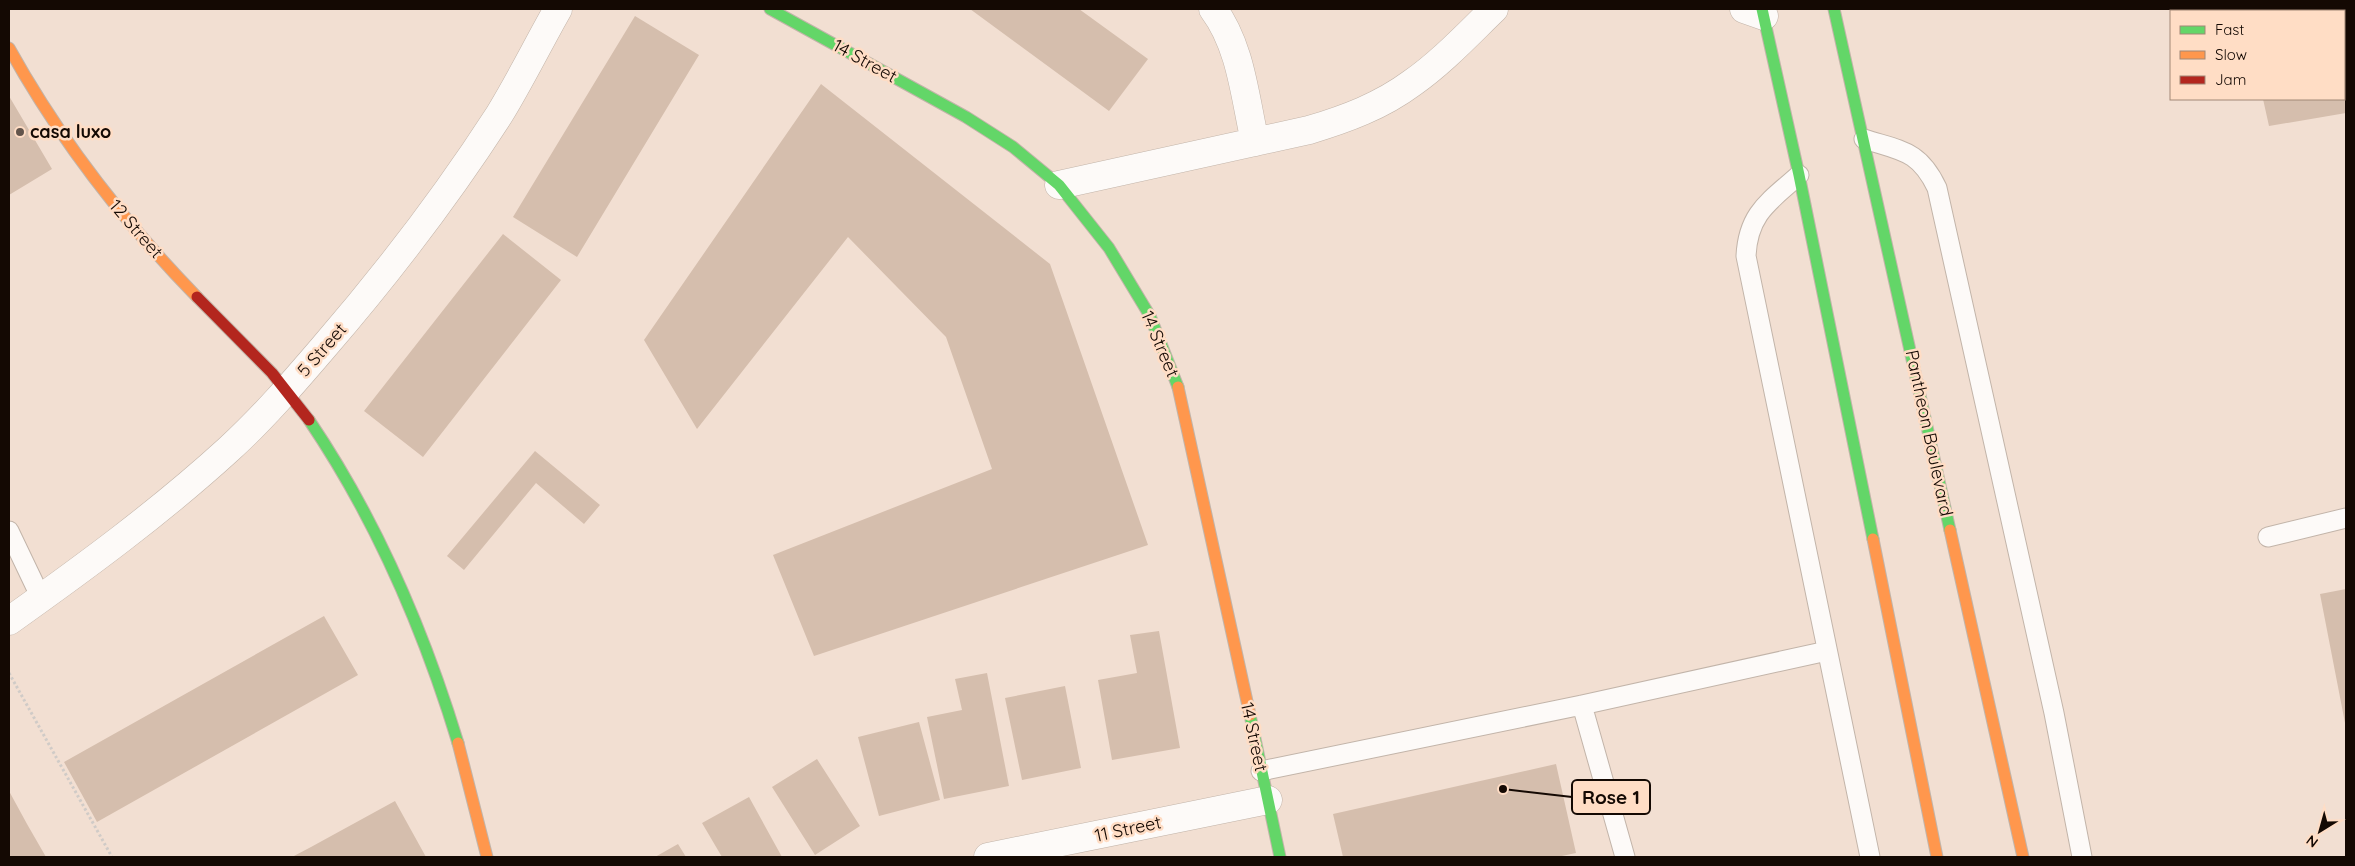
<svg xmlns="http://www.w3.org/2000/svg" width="2355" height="866" font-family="Quicksand,sans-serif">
  <rect width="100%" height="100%" fill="#f2dfd2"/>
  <path fill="#d5bead" d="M970 9H1079L1148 59 1109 111Z
    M2245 9H2346V113L2269 126 2263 99H2344V11H2246Z
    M635 16 699 55 577 257 513 217Z
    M821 84 1050 264 1148 545 814 656 773 555 992 469 946 337 848 237 697 429 644 340Z
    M9 96 52 169 9 195Z
    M503 234 561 280 423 457 364 411Z
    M535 451 600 505 584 524 536 483 464 570 447 556Z
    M2346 589V722L2345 723 2320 594Z
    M324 616 358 675 97 822 64 762Z
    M1159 631 1180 748 1112 760 1098 680 1137 673 1130 635Z
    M987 673 1009 786 944 799 927 717 962 710 955 679Z
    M1065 686 1081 768 1022 780 1005 698Z
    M919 722 940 800 879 816 858 737Z
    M817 759 860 826 815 855 772 787Z
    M1556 764 1576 853 1557 857H1343L1333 814Z
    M9 791 27 824 46 857H9Z
    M749 797 782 857H722L702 823Z
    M395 801 426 857H292L311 847Z
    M678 844 686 857H655Z"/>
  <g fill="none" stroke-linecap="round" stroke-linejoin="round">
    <defs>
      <path id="lane" d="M1864 139C1901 151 1919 150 1937 188L2054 713 2082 857
        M1799 175C1770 201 1748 213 1746 256L1870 857
        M9 531 41 598
        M2268 537 2346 518
        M1582 705 1625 857
        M1261 771 1582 705 1827 651"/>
      <path id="street" d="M1213 9C1241 46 1245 98 1255 142
        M1744 9 1764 16
        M1059 185 1309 130C1346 119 1381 106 1412 83 1442 62 1468 34 1494 9
        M9 621C85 567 160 512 229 449 263 418 293 383 323 348 387 274 446 197 499 115 520 81 538 44 558 9
        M988 857 1268 800"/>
      <path id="fast" d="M770 9 966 117 1013 147 1059 185 1109 248 1150 316 1178 387
        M1762 9 1799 175 1873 539
        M1834 9 1950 530
        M309 420C376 519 423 628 458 743
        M1250 715 1280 857"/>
      <path id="slow" d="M9 48C60 140 124 222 197 297
        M1178 387 1250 715
        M1950 530 2023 857
        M1873 539 1937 857
        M458 743 487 857"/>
      <path id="jam" d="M197 297 272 373 309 420"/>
    </defs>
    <use href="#lane" stroke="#c2b4a9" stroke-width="21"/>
    <use href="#street" stroke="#c2b4a9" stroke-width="29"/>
    <use href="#fast" stroke="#c2b4a9" stroke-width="13"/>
    <use href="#slow" stroke="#c2b4a9" stroke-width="13"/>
    <use href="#jam" stroke="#c2b4a9" stroke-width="13"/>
    <path stroke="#d0cbc7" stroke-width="3" stroke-dasharray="2.5 2.5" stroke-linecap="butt" d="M9 673 112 857"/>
    <use href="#lane" stroke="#fdfaf8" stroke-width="19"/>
    <use href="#street" stroke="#fdfaf8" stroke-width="28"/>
    <use href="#fast" stroke="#63d668" stroke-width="11"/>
    <use href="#slow" stroke="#ff974d" stroke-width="11"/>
    <use href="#jam" stroke="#b3261e" stroke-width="11"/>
  </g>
  <circle fill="#62544b" stroke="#ffddc5" stroke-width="2" cx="20" cy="132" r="5"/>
  <g text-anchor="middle" stroke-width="5" stroke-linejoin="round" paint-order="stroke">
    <g font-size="18" fill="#140903" stroke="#ffddc5">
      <text transform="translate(865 61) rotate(29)" y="6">14 Street</text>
      <text transform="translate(136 229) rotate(49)" y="6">12 Street</text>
      <text transform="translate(1160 344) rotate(67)" y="6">14 Street</text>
      <text transform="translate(322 350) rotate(-49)" y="6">5 Street</text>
      <text transform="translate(1929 433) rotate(78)" y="6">Pantheon Boulevard</text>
      <text transform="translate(1254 737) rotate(78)" y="6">14 Street</text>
      <text transform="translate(1128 829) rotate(-12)" y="6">11 Street</text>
    </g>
    <g font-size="18" font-weight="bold" fill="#140903" stroke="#ffddc5" text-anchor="start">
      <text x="30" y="138">casa luxo</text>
    </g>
  </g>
  <path fill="none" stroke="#140903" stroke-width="2" d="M1503 789L1572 797"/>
  <circle fill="#140903" stroke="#ffddc5" stroke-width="2" cx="1503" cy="789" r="5"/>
  <rect fill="#ffddc5" stroke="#140903" stroke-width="2" x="1572" y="780" width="78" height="34" rx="5"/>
  <g font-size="19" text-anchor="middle" font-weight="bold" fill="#140903">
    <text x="1611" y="804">Rose 1</text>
  </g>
  <rect width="2355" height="866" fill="none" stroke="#140903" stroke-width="20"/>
  <rect x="2170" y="10" width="175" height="90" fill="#ffddc5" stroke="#a18877"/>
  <rect x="2180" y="26" width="25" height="8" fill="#63d668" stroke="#a18877"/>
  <text x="2215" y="35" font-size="15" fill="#140903">Fast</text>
  <rect x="2180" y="51" width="25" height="8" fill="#ff974d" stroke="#a18877"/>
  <text x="2215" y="60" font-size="15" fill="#140903">Slow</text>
  <rect x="2180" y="76" width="25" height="8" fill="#b3261e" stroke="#a18877"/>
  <text x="2215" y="85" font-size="15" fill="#140903">Jam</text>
  <g transform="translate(2320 831) rotate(217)" stroke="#ffddc5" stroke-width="4" paint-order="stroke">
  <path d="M0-4L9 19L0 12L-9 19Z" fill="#140903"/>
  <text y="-8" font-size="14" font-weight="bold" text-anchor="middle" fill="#140903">N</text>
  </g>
</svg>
